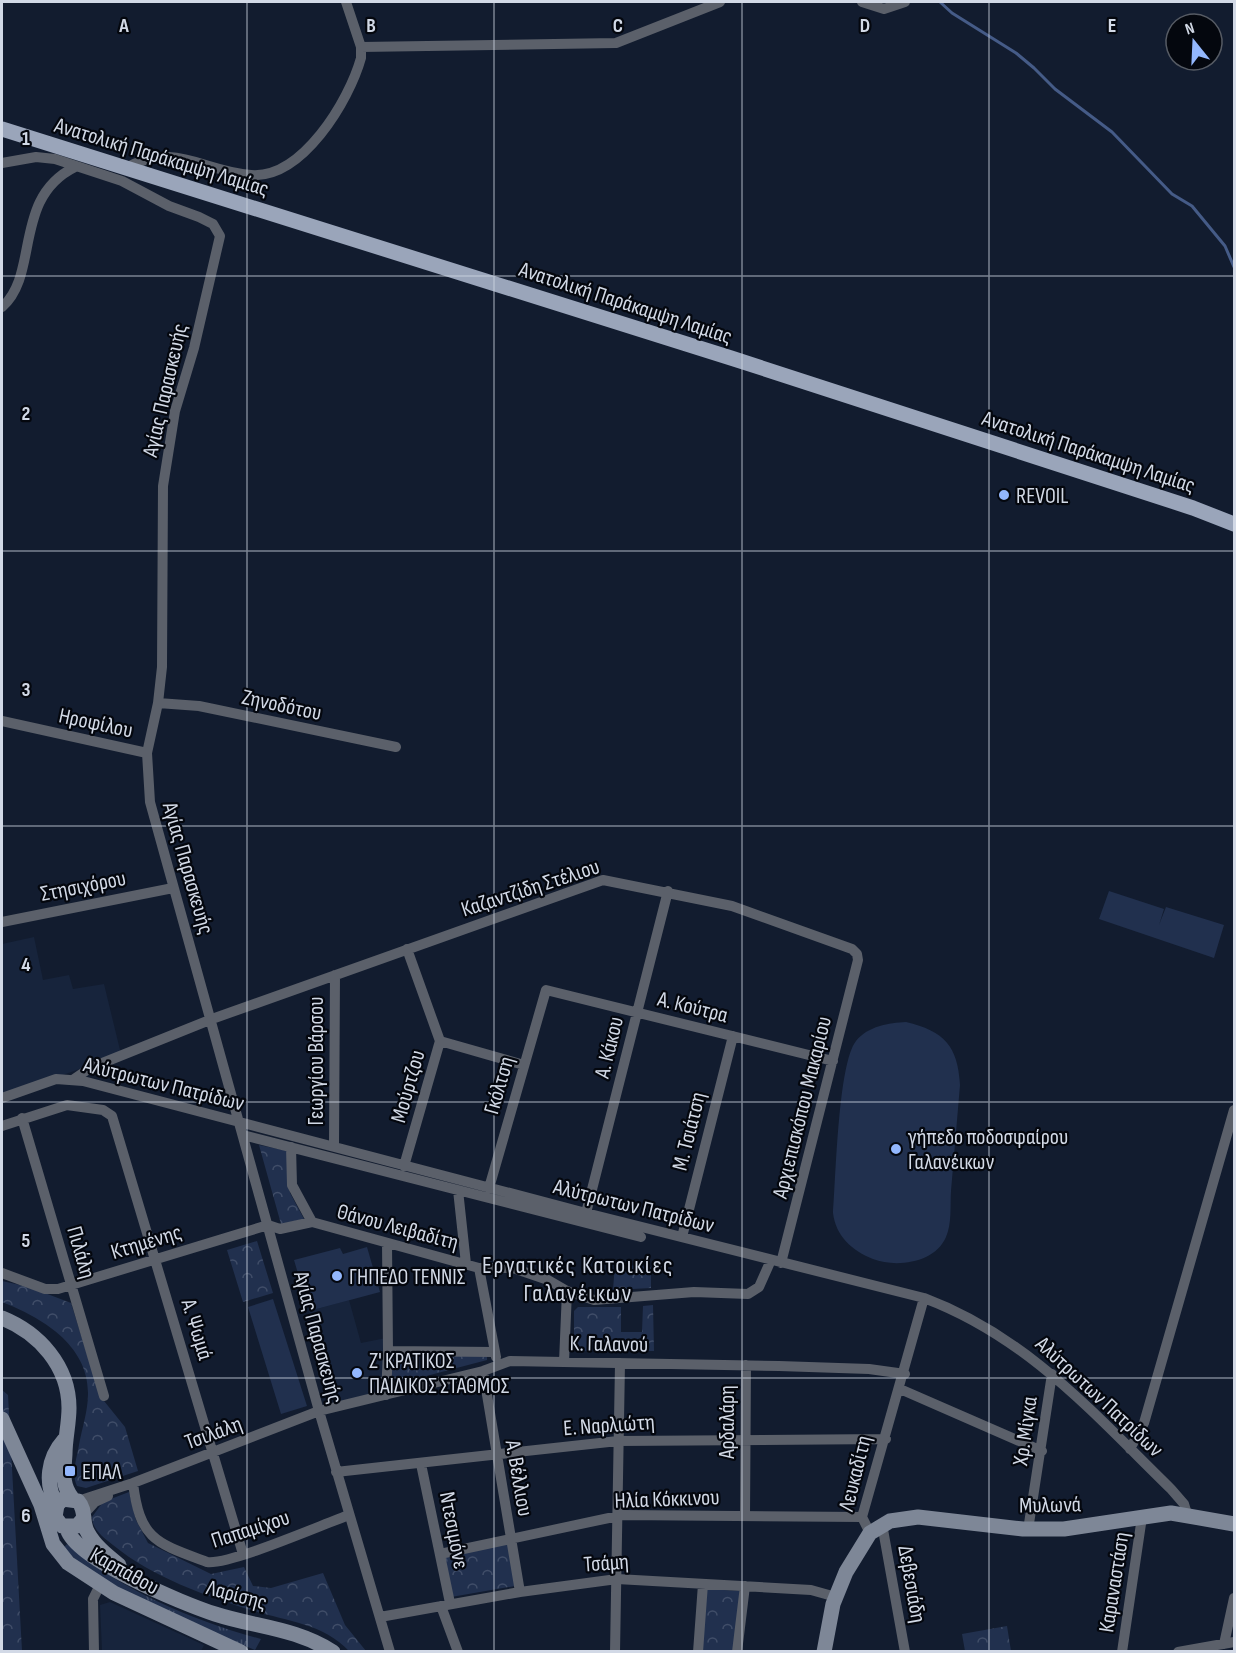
<svg xmlns="http://www.w3.org/2000/svg" width="1236" height="1653" font-family="'Sofia Sans Condensed',sans-serif">
  <defs>
    <pattern id="grass-tufts" width="24" height="20" patternUnits="userSpaceOnUse" patternTransform="scale(1.5)"><rect width="24" height="20" fill="#21304e"/><path d="M3 7l-1-3M5 7V3M7 7l1-3M15 17l-1-3M17 17v-4M19 17l1-3" fill="none" stroke="#404d68"/></pattern>
    <pattern id="park-crowns" width="20" height="18" patternUnits="userSpaceOnUse" patternTransform="scale(1.5)"><rect width="20" height="18" fill="#21304e"/><path d="M2 6a3 3 0 1 1 6 0M12 15a3 3 0 1 1 6 0" fill="none" stroke="#404d68"/></pattern>
  </defs>
  <rect width="100%" height="100%" fill="#121c2f"/>
  <path fill="#17243c" d="M34 937 43 980 69 975 73 989 104 984 121 1054 2 1097V944Z
    M349 1300 361 1343 386 1338 387 1394 336 1403 309 1311Z
    M110 1602 204 1645 201 1651H102L100 1605Z"/>
  <path fill="url(#grass-tufts)" d="M67 1544C118 1589 196 1622 261 1639L255 1650C201 1627 99 1592 64 1547Z"/>
  <path fill="url(#park-crowns)" d="M259 1145 288 1151 290 1193 304 1219 281 1224Z
    M257 1241 273 1293 243 1302 227 1250Z
    M615 1264 651 1267V1288L613 1290Z
    M2 1281 29 1287 71 1303 100 1396 125 1427 138 1471 86 1488 77 1486C71 1473 77 1458 79 1445 82 1428 88 1411 88 1394 89 1345 41 1317 2 1302Z
    M653 1305 654 1351H574V1311L578 1307H621V1332H642L643 1306Z
    M395 1354 487 1355V1360L392 1385 389 1384V1359Z
    M2 1390 8 1395 22 1651H2Z
    M129 1492 136 1520 148 1543 211 1574 244 1567 253 1586 271 1588 323 1573 345 1625 366 1651H349C324 1624 287 1621 254 1611 206 1596 152 1577 113 1545 104 1538 92 1529 92 1517L103 1502Z
    M508 1543 515 1586 451 1597 444 1555Z
    M707 1589 740 1591 734 1651 702 1652Z
    M1007 1626 1011 1651H965L962 1634Z"/>
  <path fill="#21304e" d="M1109 891 1164 909 1159 925 1166 907 1224 925 1214 958 1099 919Z
    M906 1022C944 1031 958 1046 960 1085 957 1120 954 1156 951 1191 950 1205 952 1224 946 1237 935 1263 896 1268 873 1259 851 1250 836 1236 833 1213 836 1178 838 1064 856 1041 868 1026 889 1023 906 1022Z
    M367 1247 380 1292 309 1311 294 1260 340 1248 343 1254Z
    M273 1299 307 1406 281 1414 248 1307Z"/>
  <g fill="none" stroke-linecap="round" stroke-linejoin="round">
    <path stroke="#455b87" stroke-width="3" d="M940 2 952 13 1016 53 1034 68 1055 89 1112 132 1172 194 1192 206 1225 246 1234 267"/>
    <path stroke="#5b606a" stroke-width="10" d="M862 2 884 9 905 2
      M361 47 616 43 720 2
      M2 163 36 157 55 159 122 181 169 206 199 217 213 224 220 236 194 348 175 411 163 486 162 667 158 703 147 753 150 802 319 1411 390 1652
      M126 168C175 141 204 172 251 175 302 179 349 101 361 58V47L346 2
      M2 307C40 274 12 198 75 167
      M158 703 199 706 396 747
      M2 721 147 753
      M2 922 173 888
      M440 1041 524 1065
      M74 1079 90 1068 212 1019 603 880 732 906 852 949 857 954 858 960 781 1263
      M2 1098 56 1079 83 1081 586 1213 924 1298C1028 1337 1094 1414 1171 1489L1184 1504 1187 1514
      M22 1118 104 1396
      M2 1126 67 1105 103 1110 112 1116 243 1554
      M243 1135 641 1237
      M291 1147 292 1185 312 1222
      M334 1147 335 975
      M404 1166 440 1041 407 949
      M489 1188 546 990 833 1061
      M458 1190 466 1264
      M586 1213 668 891
      M682 1237 733 1036
      M387 1243 388 1351 494 1352
      M479 1268 496 1357
      M2 1273 45 1289H58L268 1225 280 1229 312 1222 479 1268H513L548 1280 567 1291 594 1300 694 1292 748 1294 759 1287 771 1260
      M564 1362 567 1291
      M483 1371 520 1592
      M900 1389 1042 1451
      M386 1395 388 1351
      M1130 1449 1144 1423 1234 1110
      M421 1464 450 1603
      M336 1472 618 1441 886 1439
      M133 1483C140 1540 156 1543 207 1562 230 1565 321 1525 349 1515
      M78 1501 133 1483 319 1411 483 1371 510 1361 779 1366 869 1369 905 1374
      M85 1513 95 1502 108 1496
      M745 1516 746 1365
      M882 1524 905 1652
      M1028 1530 1052 1374
      M870 1533 862 1517 924 1298
      M440 1554 623 1515 862 1517
      M441 1606 458 1652
      M380 1617 520 1592 617 1579 811 1590 836 1597
      M1224 1644 1234 1598
      M94 1652 93 1599 100 1585
      M615 1652 620 1363
      M698 1652 703 1584
      M737 1652 745 1586
      M1122 1652 1142 1517
      M1178 1652 1234 1642"/>
    <path stroke="#7e8797" stroke-width="15" d="M2 1318C39 1333 69 1366 69 1408 69 1424 65 1439 65 1454 64 1471 61 1484 72 1498
      M2 1419 41 1505 53 1544 68 1563 114 1593 241 1652
      M57 1505C44 1484 48 1458 64 1440
      M84 1518 77 1526H62L55 1517 57 1505 63 1499 78 1501C87 1511 81 1522 88 1533 95 1546 108 1556 119 1565
      M67 1528C72 1558 184 1604 215 1614 255 1627 296 1628 333 1652
      M824 1652 833 1604 846 1572 870 1533 890 1521 918 1517 1023 1529H1064L1171 1513 1234 1524"/>
    <path stroke="#9aa5ba" stroke-width="15" d="M2 129 731 358 1193 508 1234 524"/>
  </g>
  <path fill="none" stroke="#d2d9e6" stroke-width="1.5" stroke-opacity="0.55" d="M247 2V1652M494 2V1652M742 2V1652M989 2V1652M2 276H1234M2 551H1234M2 826H1234M2 1102H1234M2 1378H1234"/>
  <g fill="#93b7fd" stroke="#04070e" stroke-width="2">
    <circle cx="1004" cy="495" r="6"/>
    <circle cx="896" cy="1149" r="6"/>
    <circle cx="337" cy="1276" r="6"/>
    <circle cx="357" cy="1373" r="6"/>
    <rect x="64" y="1465" width="12" height="12" rx="3"/>
  </g>
  <g text-anchor="middle" stroke-width="4.5" stroke-linejoin="round" paint-order="stroke">
    <g font-size="22" fill="#d2d9e6" stroke="#04070e">
      <text transform="translate(162 156) rotate(17)" y="8">Ανατολική Παράκαμψη Λαμίας</text>
      <text transform="translate(626 302) rotate(18)" y="8">Ανατολική Παράκαμψη Λαμίας</text>
      <text transform="translate(164 390) rotate(-77)" y="8">Αγίας Παρασκευής</text>
      <text transform="translate(1089 451) rotate(18)" y="8">Ανατολική Παράκαμψη Λαμίας</text>
      <text transform="translate(282 704) rotate(12)" y="8">Ζηνοδότου</text>
      <text transform="translate(96 722) rotate(12)" y="8">Ηροφίλου</text>
      <text transform="translate(189 868) rotate(74)" y="8">Αγίας Παρασκευής</text>
      <text transform="translate(83 885) rotate(-11)" y="8">Στησιχόρου</text>
      <text transform="translate(530 887) rotate(-18)" y="8">Καζαντζίδη Στέλιου</text>
      <text transform="translate(693 1006) rotate(14)" y="8">Α. Κούτρα</text>
      <text transform="translate(608 1047) rotate(-76)" y="8">Α. Κάκου</text>
      <text transform="translate(315 1061) rotate(-90)" y="8">Γεωργίου Βάρσου</text>
      <text transform="translate(164 1083) rotate(14)" y="8">Αλύτρωτων Πατρίδων</text>
      <text transform="translate(498 1085) rotate(-74)" y="8">Γκόλτση</text>
      <text transform="translate(407 1086) rotate(-74)" y="8">Μούρτζου</text>
      <text transform="translate(801 1107) rotate(-76)" y="8">Αρχιεπισκόπου Μακαρίου</text>
      <text transform="translate(688 1131) rotate(-76)" y="8">Μ. Τσιάτση</text>
      <text transform="translate(634 1205) rotate(14)" y="8">Αλύτρωτων Πατρίδων</text>
      <text transform="translate(398 1226) rotate(15)" y="8">Θάνου Λειβαδίτη</text>
      <text transform="translate(146 1241) rotate(-17)" y="8">Κτημένης</text>
      <text transform="translate(82 1252) rotate(74)" y="8">Πιλάλη</text>
      <text transform="translate(198 1329) rotate(73)" y="8">Α. Ψωμά</text>
      <text transform="translate(319 1337) rotate(75)" y="8">Αγίας Παρασκευής</text>
      <text transform="translate(609 1343) rotate(1)" y="8">Κ. Γαλανού</text>
      <text transform="translate(1100 1396) rotate(43)" y="8">Αλύτρωτων Πατρίδων</text>
      <text transform="translate(726 1422) rotate(-90)" y="8">Αρδαλάρη</text>
      <text transform="translate(609 1424) rotate(-4)" y="8">Ε. Ναρλιώτη</text>
      <text transform="translate(1024 1431) rotate(-82)" y="8">Χρ. Μίγκα</text>
      <text transform="translate(213 1432) rotate(-20)" y="8">Τσιλάλη</text>
      <text transform="translate(854 1473) rotate(-76)" y="8">Λευκαδίτη</text>
      <text transform="translate(520 1478) rotate(80)" y="8">Α. Βέλλιου</text>
      <text transform="translate(667 1498) rotate(-2)" y="8">Ηλία Κόκκινου</text>
      <text transform="translate(1050 1504) rotate(-1)" y="8">Μυλωνά</text>
      <text transform="translate(250 1528) rotate(-18)" y="8">Παπαμίχου</text>
      <text transform="translate(455 1530) rotate(79)" y="8">Ντεσιμόνε</text>
      <text transform="translate(606 1562) rotate(-4)" y="8">Τσάμη</text>
      <text transform="translate(125 1570) rotate(29)" y="8">Καρπάθου</text>
      <text transform="translate(1113 1582) rotate(-81)" y="8">Καραναστάση</text>
      <text transform="translate(913 1584) rotate(80)" y="8">Δεβεσιάδη</text>
      <text transform="translate(237 1594) rotate(15)" y="8">Λαρίσης</text>
    </g>
    <g font-size="22" fill="#d2d9e6" stroke="#04070e" text-anchor="start">
      <text x="1016" y="503">REVOIL</text>
      <text x="908" y="1144">γήπεδο ποδοσφαίρου<tspan x="908" dy="25">Γαλανέικων</tspan></text>
      <text x="349" y="1284">ΓΗΠΕΔΟ ΤΕΝΝΙΣ</text>
      <text x="369" y="1368">Ζ' ΚΡΑΤΙΚΟΣ<tspan x="369" dy="25">ΠΑΙΔΙΚΟΣ ΣΤΑΘΜΟΣ</tspan></text>
      <text x="82" y="1479">ΕΠΑΛ</text>
    </g>
    <g font-size="24" letter-spacing="1.5" fill="#d2d9e6" stroke="#04070e">
      <text x="578" y="1273">Εργατικές Κατοικίες<tspan x="578" dy="28">Γαλανέικων</tspan></text>
    </g>
  </g>
  <g font-size="20" text-anchor="middle" font-weight="bold" fill="#d2d9e6" stroke="#04070e" stroke-width="4.5" stroke-linejoin="round" paint-order="stroke">
    <text x="124" y="32">A</text>
    <text x="371" y="32">B</text>
    <text x="618" y="32">C</text>
    <text x="865" y="32">D</text>
    <text x="1112" y="32">E</text>
    <text x="26" y="145">1</text>
    <text x="26" y="420">2</text>
    <text x="26" y="696">3</text>
    <text x="26" y="971">4</text>
    <text x="26" y="1247">5</text>
    <text x="26" y="1522">6</text>
  </g>
  <rect width="1236" height="1653" fill="none" stroke="#d2d9e6" stroke-width="6"/>
  <g transform="translate(1194 42) rotate(342)"><circle r="28" fill="#04070e" stroke="#565b64" stroke-width="1.5"/>
  <path d="M0-4.5L10 22L0 15L-10 22Z" fill="#93b7fd"/>
  <text y="-9" font-size="16" font-weight="bold" text-anchor="middle" fill="#d2d9e6">N</text>
  </g>
</svg>
